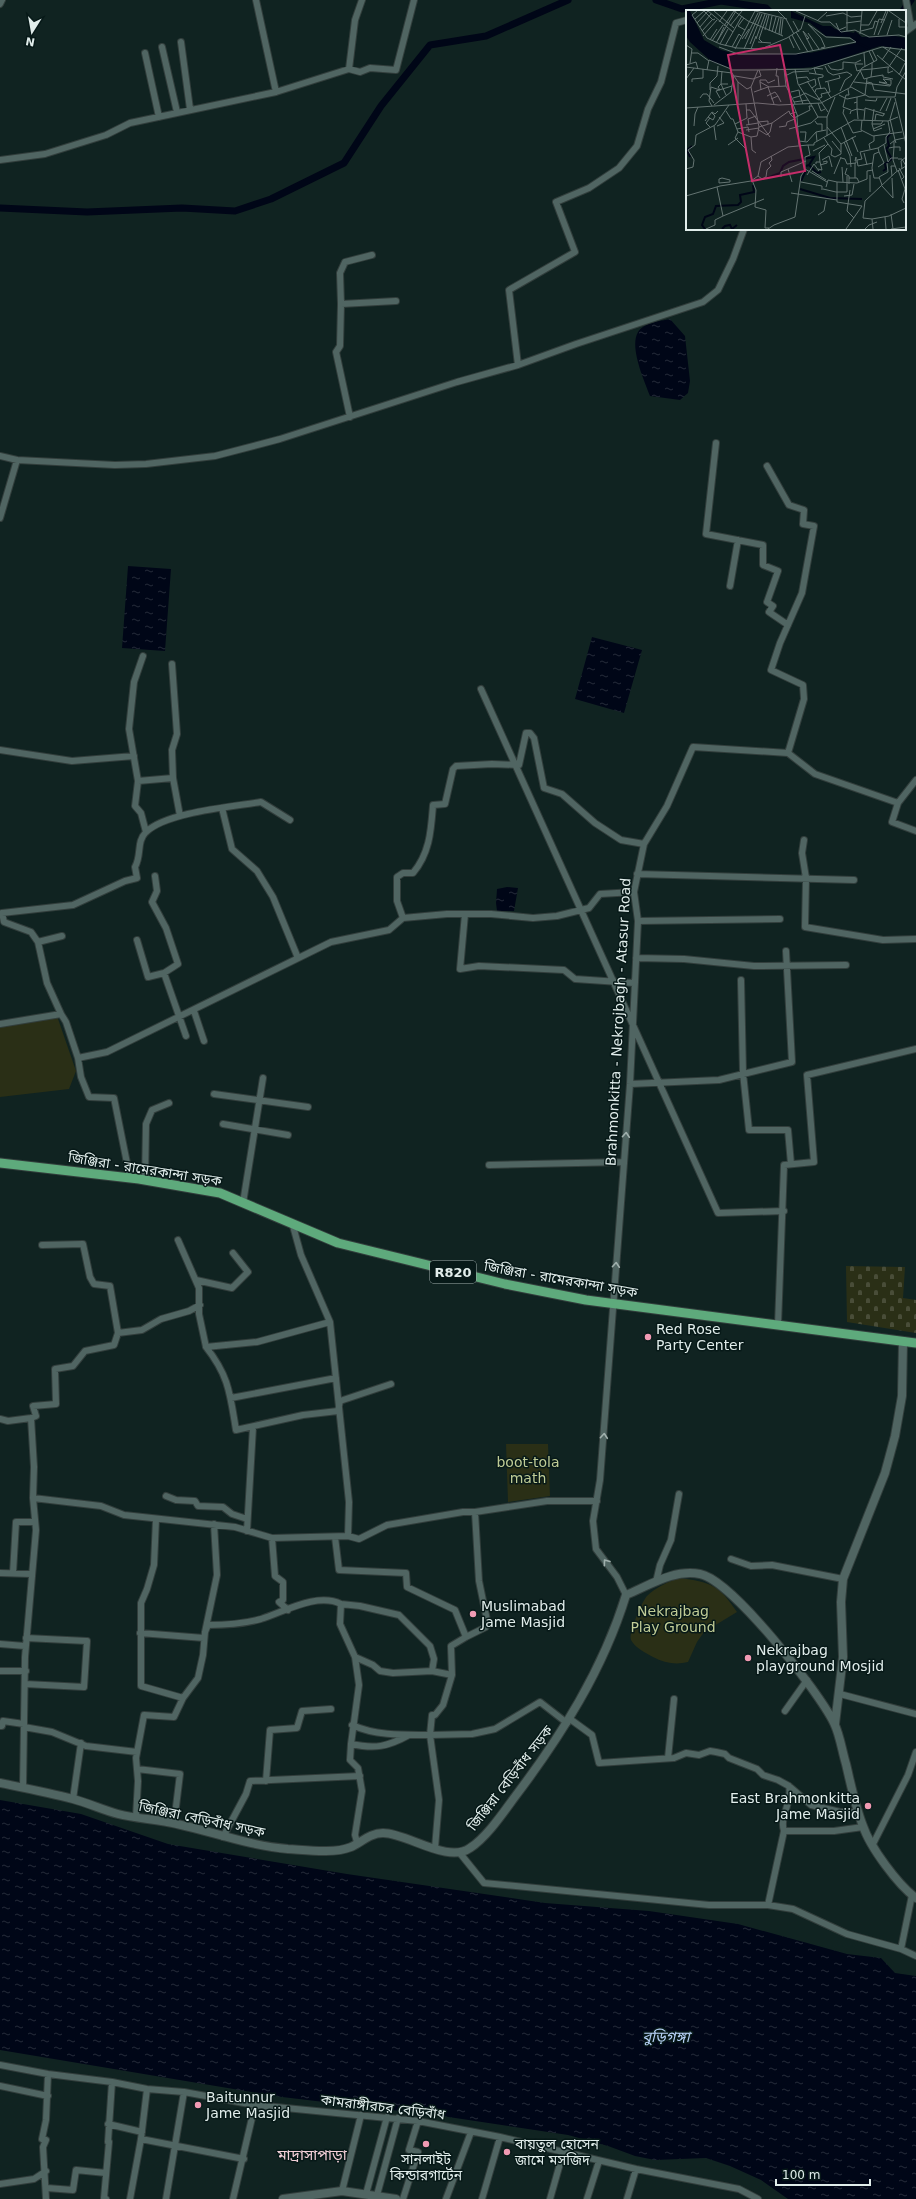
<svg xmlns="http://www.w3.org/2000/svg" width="916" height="2199" font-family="'DejaVu Sans','Noto Sans Bengali',sans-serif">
  <defs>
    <pattern id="cemetery-stones" width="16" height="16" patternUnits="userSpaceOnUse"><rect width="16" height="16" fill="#2a2f16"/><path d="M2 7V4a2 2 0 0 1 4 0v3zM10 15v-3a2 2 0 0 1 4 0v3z" fill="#494d38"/></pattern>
    <pattern id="water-ripples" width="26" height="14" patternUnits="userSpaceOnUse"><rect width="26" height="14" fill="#000617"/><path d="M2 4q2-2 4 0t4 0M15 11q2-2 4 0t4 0" fill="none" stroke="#252b39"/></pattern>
  </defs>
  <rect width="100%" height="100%" fill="#102321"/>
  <path fill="url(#cemetery-stones)" d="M846 1266 905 1267 903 1298 916 1300V1333L847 1322Z"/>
  <path fill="#2a2f16" d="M57 1016 76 1071 69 1089 0 1097V1026Z
    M506 1444H548L550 1496 508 1502Z
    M679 1578C711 1582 719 1585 737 1612L704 1632 697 1642 688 1662C676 1665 664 1663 653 1657 646 1653 635 1648 631 1640 628 1634 642 1601 647 1596 656 1587 668 1582 679 1578Z"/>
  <path fill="url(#water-ripples)" d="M670 319 685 336 690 381 688 393 680 400 650 396C644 380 629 347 638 332 643 323 660 321 670 319Z
    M128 566 171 569 165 651 122 648Z
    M592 637 642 650 624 713 575 699Z
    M507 887 518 888 514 911H497L496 903 497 889Z
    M0 1800 81 1814 168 1844 347 1874 545 1903 649 1911 738 1924 847 1954 881 1958 895 1973 916 1976V2199H788L761 2180 730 2166 706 2158 655 2160 635 2156 608 2146 568 2135 442 2116 282 2097 0 2050Z"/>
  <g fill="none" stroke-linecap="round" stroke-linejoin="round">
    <path stroke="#000617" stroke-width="7" d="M656 0 682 9 721 1 766 8 769 11
      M903 11 911 0
      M0 208 87 212 182 208 235 211 271 199 344 163 381 106 430 45 486 36 568 0"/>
    <defs>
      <path id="street" d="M256 0 276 92
        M906 0 911 27
        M0 4 2 0
        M905 32 916 24
        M181 42 190 109
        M162 47 177 112
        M145 53 159 117
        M349 69 355 20 362 0
        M0 160 45 154 106 135 130 123 276 92 349 69 360 72 370 68 396 70 414 0
        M341 304 340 273 345 262 372 255
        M518 365 509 290 575 252 556 202 589 188 619 168 637 146 648 109 661 82 676 23 687 20
        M350 417 336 352 340 346 341 304 396 301
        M716 443 706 534 763 545V565L778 571 767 602 773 606 769 612 788 625
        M0 456 17 460 115 465 146 464 215 456 280 439 457 382 518 365 576 344 703 302 718 290 733 259 744 229
        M0 518 17 460
        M730 586 738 540
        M143 656 134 682 129 729 138 781 135 806 141 813 146 832
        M172 664 177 734 172 750 173 778 180 816
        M481 689 718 1213 784 1211
        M0 750 72 761 134 756
        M788 753 815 774 898 803 892 822 916 831
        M138 781 173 778
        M898 803 916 780
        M222 808 232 849 257 871 273 897 298 958
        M804 840 802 853 806 878 805 927 883 940 916 939
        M637 874 854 880
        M465 914 460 969 479 966 564 970 575 979 634 983
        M403 918 397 901V877L403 873H413C430 853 431 830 433 805L445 804 453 769 456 766 492 764 519 765 526 733H530L534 738 544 788 562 794 595 823 621 840 644 844
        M638 921 780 919
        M137 940 148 977 164 973 178 964 166 928 152 902 157 891 155 876
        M38 942 62 936
        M636 958 684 959 754 966 846 965
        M164 973 186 1036
        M741 980 743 1073 749 1130H788L791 1164
        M194 1011 204 1041
        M61 1014 47 983 38 942 31 932 4 922 2 913 73 905 125 881 137 878 135 867C142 855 136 842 146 832 167 812 231 807 261 802L290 820
        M0 1024 61 1014 66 1022 78 1058 107 1052 331 942 389 930 403 918 447 914H491L533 918 557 916 589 908 600 894 634 892
        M78 1058 81 1077 89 1097 114 1098 130 1178
        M630 1084 719 1080 792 1062 786 951
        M214 1094 308 1107
        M223 1124 288 1135
        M489 1165 623 1162
        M145 1180 146 1124 152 1110 169 1103
        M243 1203 263 1078
        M178 1240 199 1288V1314L206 1347 257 1342 330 1322
        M42 1245 83 1244 90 1277 94 1284 110 1286 118 1333
        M196 1280 232 1288 248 1272 233 1253
        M778 1325 784 1165 814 1162 807 1075 916 1049
        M206 1347C229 1376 230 1394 236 1430L303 1415 338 1411 340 1401 391 1384
        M231 1398 336 1378
        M31 1418 36 1416 33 1406 56 1404 55 1369 73 1366 85 1351 114 1345 118 1333 142 1330 161 1319 189 1311 200 1305
        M0 1419 8 1421 31 1418 34 1467 33 1498
        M166 1496 176 1500 195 1501 198 1506 223 1507 232 1514 247 1519
        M247 1531 253 1427
        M348 1536 359 1539 387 1525 463 1512H475L547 1501H597
        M335 1537 339 1570 406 1573 407 1587 455 1610 466 1637 486 1627 487 1620 479 1581 475 1512
        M272 1538 275 1576 283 1582V1600L279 1602 288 1610
        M731 1559 751 1566 772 1565 843 1579
        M0 1573 31 1574
        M13 1573 16 1522H35
        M656 1582 660 1565 671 1540 679 1494
        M626 1595 617 1577 596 1549 593 1521 600 1480 630 1084 638 921 634 892 644 844 667 806 693 747 788 753 804 699 803 685 771 670 780 643 802 593 814 526 803 524 804 510 789 505 767 466
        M341 1604 360 1606 399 1615 430 1646 434 1659 432 1671
        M205 1632 208 1625C226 1625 243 1624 261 1619 284 1612 317 1592 341 1604L340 1624 355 1657 359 1685 351 1744
        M140 1633 204 1638
        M0 1644 25 1646
        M355 1657 373 1665 380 1671 393 1673 432 1671 452 1675 451 1646 466 1637
        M0 1671H26
        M25 1684 84 1687 87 1641 26 1638
        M840 1694 916 1714
        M183 1698 198 1678 203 1655 205 1632 217 1575 214 1524
        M785 1711 807 1680
        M570 1719 592 1735 599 1763 674 1758 686 1753 699 1755 710 1751 716 1752 725 1754 729 1758 757 1769 763 1775 778 1780 789 1786C793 1801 779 1817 784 1831H834L863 1827
        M352 1725C376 1736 404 1735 430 1735L432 1715H435L443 1705 452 1675
        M0 1726H2L3 1721 24 1724
        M24 1727 52 1732 86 1746 137 1752
        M668 1758 674 1699
        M137 1769 180 1774 174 1823
        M266 1781 270 1730 297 1728 302 1711 331 1709
        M789 1786 811 1805 840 1812H858
        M23 1788 25 1657 36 1530 33 1498 101 1506 124 1515 235 1527 272 1538 348 1536 349 1502 330 1322 301 1255 293 1226
        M73 1799 81 1743
        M136 1817 138 1781 136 1758 144 1715 174 1717 183 1698 141 1686V1603L147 1589 154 1565 156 1519
        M223 1837 246 1794 250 1781 360 1776
        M357 1842 355 1835 362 1791 358 1768 350 1760 351 1744C375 1749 387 1747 409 1735
        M873 1844 908 1775 916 1752
        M435 1848 439 1800 430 1735 472 1734 495 1729 540 1702 567 1723
        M459 1852 484 1883 709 1905H768L793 1909 847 1934 901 1949 912 1895
        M768 1905 784 1831
        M901 1949 916 1956
        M0 2065 48 2074 112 2082 147 2089 184 2092 255 2105 418 2121 500 2137 636 2169 739 2189 758 2199
        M0 2086 48 2096
        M108 2124 142 2132
        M141 2139 244 2159
        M0 2184 34 2179 46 2171
        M47 2188 73 2190 76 2170 106 2173
        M342 2191 361 2115
        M366 2194 387 2117
        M377 2195 398 2118
        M46 2199 43 2147 46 2140 42 2139 46 2120 48 2074
        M106 2199 104 2198 109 2142H108L112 2082
        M130 2199 141 2139 147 2089
        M166 2199 184 2092
        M233 2199 255 2105
        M403 2199 418 2152 409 2150 418 2121
        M446 2199 471 2132
        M482 2199 500 2137
        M550 2199 563 2153
        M587 2199 599 2161
        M627 2199 636 2169"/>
      <path id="secondary" d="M835 1724 843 1657 841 1602 843 1579 885 1473 895 1436 902 1396 903 1341
        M0 1783C24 1788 49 1793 73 1799 88 1803 103 1810 118 1814 137 1819 157 1819 177 1824 214 1832 250 1846 288 1849 306 1850 334 1854 351 1847 362 1842 370 1833 383 1833 407 1833 448 1864 470 1848 486 1838 503 1813 514 1798 561 1736 603 1670 626 1595 650 1585 674 1569 700 1574 732 1580 819 1692 834 1723 840 1735 842 1751 846 1764 851 1785 855 1806 863 1826 870 1847 898 1885 916 1898
        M283 2199 342 2191 396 2199"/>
      <path id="primary" d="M0 1163 139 1179 220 1193 338 1243 505 1284 586 1300 916 1343"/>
    </defs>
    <use href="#street" stroke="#323e3c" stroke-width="8"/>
    <use href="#secondary" stroke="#323e3c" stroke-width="10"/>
    <use href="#primary" stroke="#323e3c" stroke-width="11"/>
    <use href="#street" stroke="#506562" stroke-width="6"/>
    <use href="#secondary" stroke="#506562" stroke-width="8"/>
    <use href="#primary" stroke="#5eaa7c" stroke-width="9"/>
  </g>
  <defs><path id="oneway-chevron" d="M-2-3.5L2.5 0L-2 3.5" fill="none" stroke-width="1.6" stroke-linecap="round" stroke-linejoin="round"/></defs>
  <g stroke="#a0b0ad">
    <use href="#oneway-chevron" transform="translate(626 1135) rotate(-86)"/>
    <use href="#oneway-chevron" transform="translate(616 1265) rotate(-86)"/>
    <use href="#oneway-chevron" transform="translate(604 1436) rotate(-85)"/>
    <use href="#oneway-chevron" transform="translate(606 1562) rotate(-126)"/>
  </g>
  <g fill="#f19ab3" stroke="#071918" stroke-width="1.5">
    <circle cx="648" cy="1337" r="4"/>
    <circle cx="473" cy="1614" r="4"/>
    <circle cx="748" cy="1658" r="4"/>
    <circle cx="868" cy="1806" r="4"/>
    <circle cx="198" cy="2105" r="4"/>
    <circle cx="426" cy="2144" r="4"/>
    <circle cx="507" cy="2152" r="4"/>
  </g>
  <g text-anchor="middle" stroke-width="3" stroke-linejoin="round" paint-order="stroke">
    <rect fill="#071918" stroke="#a0adac" stroke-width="1" x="430" y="1261" width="46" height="22" rx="3"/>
    <g font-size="13" font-weight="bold" fill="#e1edeb">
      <text x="453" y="1277">R820</text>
    </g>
    <g font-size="14" fill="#e1edeb" stroke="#071918">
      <text transform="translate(618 1022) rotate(-87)" y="5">Brahmonkitta - Nekrojbagh - Atasur Road</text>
      <text transform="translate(145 1169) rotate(9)" y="5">জিঞ্জিরা - রামেরকান্দা সড়ক</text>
      <text transform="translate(561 1279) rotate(10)" y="5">জিঞ্জিরা - রামেরকান্দা সড়ক</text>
      <text transform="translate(510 1778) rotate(-52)" y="5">জিঞ্জিরা বেড়িবাঁধ সড়ক</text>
      <text transform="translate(202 1819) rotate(12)" y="5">জিঞ্জিরা বেড়িবাঁধ সড়ক</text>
      <text transform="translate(383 2107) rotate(7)" y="5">কামরাঙ্গীরচর বেড়িবাঁধ</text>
    </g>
    <g font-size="14" fill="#e1edeb" stroke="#071918" text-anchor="start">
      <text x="656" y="1334">Red Rose<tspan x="656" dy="16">Party Center</tspan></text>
      <text x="481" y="1611">Muslimabad<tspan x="481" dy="16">Jame Masjid</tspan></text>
      <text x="756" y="1655">Nekrajbag<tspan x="756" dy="16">playground Mosjid</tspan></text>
      <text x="860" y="1803" text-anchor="end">East Brahmonkitta<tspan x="860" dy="16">Jame Masjid</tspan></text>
      <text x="206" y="2102">Baitunnur<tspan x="206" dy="16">Jame Masjid</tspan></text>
      <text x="515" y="2149">বায়তুল হোসেন<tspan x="515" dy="16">জামে মসজিদ</tspan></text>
      <text x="426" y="2164" text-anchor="middle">সানলাইট<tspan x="426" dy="16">কিন্ডারগার্টেন</tspan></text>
    </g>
    <g font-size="14" fill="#c0cc96" stroke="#071918">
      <text x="528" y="1467">boot-tola<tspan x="528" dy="16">math</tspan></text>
      <text x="673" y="1616">Nekrajbag<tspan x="673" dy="16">Play Ground</tspan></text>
    </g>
    <g font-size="15" font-style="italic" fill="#b7d1f6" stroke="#071918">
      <text x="666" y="2042">বুড়িগঙ্গা</text>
    </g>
    <g font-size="15" fill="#f4d2da" stroke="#071918">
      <text x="312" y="2160">মাদ্রাসাপাড়া</text>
    </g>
  </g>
  <g transform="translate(686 10)">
    <rect width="220" height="220" fill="#102321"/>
    <path d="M0 1H4L18 30 35 40 53 45 124 43 170 33 164 27 140 26 124 13 105 8V1L137 16H145L149 19 168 23 169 21 176 27 209 26 220 28V39L194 36 133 56 117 58 47 59 26 52 4 32 0 26Z" fill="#000617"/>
    <path fill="none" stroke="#000617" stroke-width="2" d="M173 25 170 32 184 39M4 147 1 140 6 136M120 156 123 155 131 163 135 162M197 161 200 159 199 154 206 149 200 139 203 136 201 128 205 123M78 169 94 163 97 156 103 152 128 147 123 155M115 171 120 160M114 179 144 188 176 189M19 219 16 215 19 207 27 204 30 196 52 195 55 192 54 185 68 182 67 175M36 219 39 216 44 215 46 219 51 215"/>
    <path fill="none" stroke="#647472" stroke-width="1" d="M11 1 6 5 21 28 34 34 51 38 75 39 101 28 115 19M18 1 27 10 29 9M22 1 47 22M28 1 48 18M48 1 62 11 97 26M69 1 101 9M92 1 100 9 108 24M110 1 135 12H144L155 22 169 20 183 27 213 25 220 27M161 1V21M203 1 220 13M140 6 157 3 165 7 176 6M58 8 52 16 59 20M9 9 18 1M213 9V17H220M107 11 113 22M131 11 141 2M33 12 41 1M11 13 22 1M150 13 153 20 160 17M160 13 175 11M195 13 200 1M122 14 135 28M175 15H183L191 1M38 16 48 1M44 16 56 1M14 17 25 4M115 19 119 6M79 20 83 5M16 21 26 10M83 21 86 6M117 21 127 41M117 21 123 28 120 29M175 21 187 18 189 11 192 12M86 22 90 7M110 22 122 42M89 23 93 8M122 23 133 39M93 24 95 8M174 24 176 1M95 25 97 9M106 25 114 40M188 25 193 9 199 10M192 25 202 1M201 25 206 10M17 26 31 10M103 27 108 38M56 29 63 19M59 29 72 3M70 29 79 4M24 30 31 19M32 30 38 17M26 31 37 15M72 32 85 33M76 32 73 29 81 5M30 33 50 1M34 34 42 19M64 34 76 4M0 35 6 39 4 53M39 36 56 6M33 37 52 44H110L170 32 164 28 140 27 122 14M46 37 53 24 55 26M197 37 220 52M135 38 139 37 135 28M49 39 69 1M58 39 74 3M65 39 70 26M183 41 188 52M5 43H12L23 51M178 43 179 56M191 45 220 70M196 50 205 37M157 52 169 53 175 50M186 53V59L202 57M0 55 10 52 12 59M142 55 145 59 152 60 157 59V52M139 56 142 62 147 65 161 62 166 65 159 70 154 81M0 57 46 63 52 72V94M91 58 90 66H92L93 76M186 59 185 67 178 69 174 60ZM21 60 23 50 45 59M45 60H72M174 60 171 61 169 54H177M207 61 202 63V58L216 38M123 63 137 65V67L132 68 135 79M130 64 128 58 137 59M213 65 219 53M49 66 67 69M99 66 107 62 123 61M185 67 197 65V67L207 69M110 68 121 67 123 70M0 69 8 58M67 69 75 66 73 60M121 71 142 102M6 72V69L17 68V59M52 72 61 79 65 77 72 60 125 59 196 37 220 40M74 72V70H80L82 73 89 70M139 72 154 68 153 65M168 72 204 76 205 74V70L197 69 201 73 193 72 204 75M181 72 186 73 188 80 220 84M35 74 36 61M113 75 129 69 130 75 126 78M100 76 109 94M65 77 73 117 71 126 65 127 66 140 70 143M164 77 176 58 191 50 186 40M162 79 163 85H160L157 97 165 100M24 80V73L31 66 32 56M75 80 74 72 83 77M68 82 82 77M105 82 113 80 114 86 107 88M129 82 130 79 139 78 145 88M40 85 35 74H42M153 85 161 89 171 87M179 85 181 68M81 86 89 82 92 86M209 87 211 77 220 61M14 88 17 84H21L28 93M34 88 30 81 46 76 48 65M209 88 220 134M85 89 92 86 95 92M132 89 136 87 135 84 144 82 142 72M179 90 190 91 191 88M108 92 122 90M132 93 135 101 139 99M168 93 171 92V87L179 85M88 94 82 77 100 76 98 59M107 94 112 107M117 94 114 86 119 83 133 90M28 95 45 82 46 76M26 96 23 91 25 77 34 80 32 77 35 74M126 96 132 107M0 98 71 93 93 95 135 93 165 77 183 87H209M158 99 157 103 167 123 176 121M188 99 186 114H195L197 111M60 100H64L84 127M40 101 45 109H47L52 122 49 128 59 138M194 101 201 88M200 101 205 88M164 104 165 101 171 99V92M22 107 27 110 29 106 26 103M111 107 113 135M141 107V126M108 108 124 100 123 96H126L112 74 109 59M172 109 171 99 178 100M176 110 175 120 187 126 216 122M178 110 179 98 199 104M189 110 190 104 197 106 198 104M19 111 26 102 29 104 32 101M129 111 131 114H136V121M72 112 82 111V114M49 114 61 108 60 94M186 114 188 121 196 118M60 115 72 113M63 115 62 109 70 106M8 116 9 104 12 97M28 116 30 130M31 116 38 113 33 107M24 117 20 113 24 108M73 117 86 113 103 101 104 104 110 102M93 117 100 116 101 112 109 109 104 104M141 117 155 134M155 117 166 146M51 119 62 117 63 122M103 119 125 113 132 107H141L149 87M187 119 199 114M60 120 73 118M73 120 81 125 84 122 86 113M52 122 65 127M114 122H120L119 131M166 127 172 142M113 131 121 132 130 122M131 131 130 122 140 120M146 131 155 142M208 131V137H214V141M158 132 164 146 165 157M210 133 209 130 218 128M142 134 146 139 145 145 149 147 155 144V134L170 126M204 134 209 130 204 109 209 92M42 135 52 128M122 135H128V133L168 110 202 111 212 107M198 135 202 152 205 148H212M192 138 193 142 188 144 186 158 188 168H193M203 138 208 137 207 150 211 161M184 139 183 134 188 131V126M127 141 139 135M178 143 181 155M155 148 159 149 161 154 170 153V147L169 151M212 149H216L220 156M136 150 143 146 146 157M134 152 133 143 142 134 138 128M187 153 172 156 171 150 176 149 174 142 192 138 200 133V127L204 122 202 111M130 154V152H134L136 160 132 159M134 155 141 153V151L137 152M156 157 157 172M192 157 198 153 193 142M161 158 159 164 163 166V174M213 158 218 167 216 169M0 159 7 157 8 150 2 140 9 135 10 125 29 115 43 95M102 159 106 172M119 159 141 172M216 159 215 151 220 147M212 160 219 179 216 189 218 193M126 161 140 170M148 164 155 147M121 165 128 154 133 161M72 166 76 169 80 167 81 160 85 156 83 153 86 150 85 146M206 166 205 156H209M95 167V162L120 151M36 168 44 170V172L33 173V169ZM163 168H171L173 172M169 168V153M66 170 70 180 69 197 80 200 79 218H83M115 172 136 176V180M196 175 193 167 202 162 201 153M196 176 207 188 206 168M31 177 37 206 78 189M140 177 142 170 151 172M137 179 150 182M164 180 161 201 168 208M150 182H161V166M184 182V165M105 183 151 190M0 186 34 176 65 171 72 166 75 152 102 137 122 135 124 145 119 147V160L115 166 109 207 88 215 82 219M158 186 166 185 168 174M205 204 207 219M132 205 138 201 140 190M199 207 200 219M186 209 177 208 179 191 210 162 220 156M20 219 29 215V210L37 206M160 219 176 196 151 192V172L171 173 181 169V161L187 160M179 219 183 215 191 212M187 219 186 209 203 206 220 198M205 219 220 217"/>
    <path fill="#c52d69" fill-opacity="0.15" stroke="#c52d69" stroke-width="2" d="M94 35 119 161 66 171 42 45Z"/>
    <rect width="220" height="220" fill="none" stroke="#e1edeb" stroke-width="2"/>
  </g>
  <g transform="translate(32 32) rotate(191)" stroke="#071918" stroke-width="3" paint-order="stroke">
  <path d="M0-3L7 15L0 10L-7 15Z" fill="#e1edeb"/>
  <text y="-6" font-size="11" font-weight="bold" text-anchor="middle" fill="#e1edeb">N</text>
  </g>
  <path d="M776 2179v6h94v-6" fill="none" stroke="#e1edeb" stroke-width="2"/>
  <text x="782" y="2179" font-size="12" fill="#e1edeb" stroke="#071918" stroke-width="3" paint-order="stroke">100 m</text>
</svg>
